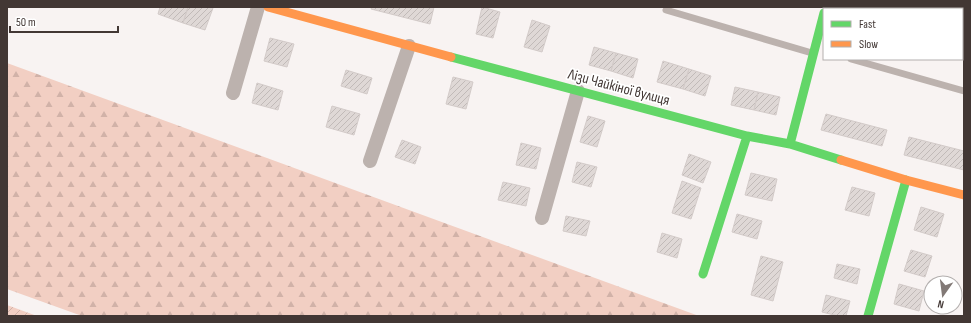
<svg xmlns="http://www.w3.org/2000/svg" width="971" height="323" font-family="'Sofia Sans Condensed',sans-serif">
  <defs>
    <pattern id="forest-firs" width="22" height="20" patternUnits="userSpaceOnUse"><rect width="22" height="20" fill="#f2cfc3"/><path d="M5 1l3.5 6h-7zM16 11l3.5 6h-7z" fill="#d1b2a8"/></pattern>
    <pattern id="garden-furrows" width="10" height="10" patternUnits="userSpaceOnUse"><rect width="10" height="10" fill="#f2cfc3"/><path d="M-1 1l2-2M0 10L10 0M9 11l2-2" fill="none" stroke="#d1b2a8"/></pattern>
    <pattern id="building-hatch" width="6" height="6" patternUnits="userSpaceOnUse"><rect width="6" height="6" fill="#dfd8d6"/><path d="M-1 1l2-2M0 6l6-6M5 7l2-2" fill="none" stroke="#c1bab8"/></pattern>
  </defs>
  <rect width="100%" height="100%" fill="#f8f3f2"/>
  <path fill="url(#forest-firs)" d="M7 63 699 316H82L7 289Z"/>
  <path fill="url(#garden-furrows)" d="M7 305 37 316H7Z"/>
  <path fill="url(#building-hatch)" stroke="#d3cbc9" d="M160 7H188L183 23 158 14Z
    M188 7H210L213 8 205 30 183 23Z
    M372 7H434L430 24 371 9Z
    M482 7 500 12 493 38 476 34Z
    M922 7H943L942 9H922Z
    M962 11H964V32H962Z
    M532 20 550 26 542 52 524 47Z
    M270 38 294 44 287 67 264 61Z
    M594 47 616 53 611 71 589 65Z
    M616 53 638 59 633 78 611 71Z
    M663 61 689 69 683 89 657 82Z
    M689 69 711 76 705 96 683 89Z
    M346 70 372 78 367 94 341 86Z
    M453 77 473 82 466 109 446 104Z
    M257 83 283 91 278 110 252 103Z
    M735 87 758 92 754 110 731 105Z
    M758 92 780 97 776 115 754 110Z
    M332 106 360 114 354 135 326 127Z
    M826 114 887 130 882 146 821 130Z
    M588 116 605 121 597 147 580 142Z
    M909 137 964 151V170L904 155Z
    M402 140 421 147 415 164 395 157Z
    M521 143 541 148 536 169 516 165Z
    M689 154 711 162 703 183 682 175Z
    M577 162 597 167 591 187 572 182Z
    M751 173 777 179 772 201 745 195Z
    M682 181 701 188 691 219 672 213Z
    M503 182 530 188 526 206 498 200Z
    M852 187 875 193 869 216 845 210Z
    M921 207 944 214 937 237 914 230Z
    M737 214 762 221 757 239 732 232Z
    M566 216 590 221 586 236 563 231Z
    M662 233 682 239 677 258 657 252Z
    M911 250 932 256 925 277 904 271Z
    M761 256 783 262 773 301 751 295Z
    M837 264 860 269 857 284 834 278Z
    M899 284 924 291 919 311 894 304Z
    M826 295 850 301 846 316H838L822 312Z"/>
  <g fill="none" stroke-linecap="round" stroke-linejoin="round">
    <path stroke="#bcb2ae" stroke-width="7" d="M666 10 812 53
      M851 59 964 91"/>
    <path stroke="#bcb2ae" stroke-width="14" d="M233 93 258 7
      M370 161 409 46
      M542 218 578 91"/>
    <path stroke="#63d668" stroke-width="9" d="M451 57 747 136 790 144 841 160
      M790 144 824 13
      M703 274 747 136
      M868 316 906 180"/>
    <path stroke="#ff974d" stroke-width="9" d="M268 7 451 57
      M841 160 906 180 964 195"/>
  </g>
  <g text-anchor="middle" stroke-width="3.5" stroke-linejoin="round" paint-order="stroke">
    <g font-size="15" fill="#423734" stroke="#fff">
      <text transform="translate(619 87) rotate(15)" y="5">Лізи Чайкіної вулиця</text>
    </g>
  </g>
  <rect width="971" height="323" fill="none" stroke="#423734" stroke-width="16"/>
  <rect x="823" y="8" width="140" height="52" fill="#ffffff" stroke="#b3afae"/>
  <rect x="831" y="21" width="20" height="6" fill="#63d668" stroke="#b3afae"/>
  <text x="859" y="28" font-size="12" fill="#423734">Fast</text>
  <rect x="831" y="41" width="20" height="6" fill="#ff974d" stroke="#b3afae"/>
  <text x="859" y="48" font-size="12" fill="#423734">Slow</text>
  <g transform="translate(943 295) rotate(194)"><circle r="19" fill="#ffffff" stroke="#b3afae"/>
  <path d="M0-3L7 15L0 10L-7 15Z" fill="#827976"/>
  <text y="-6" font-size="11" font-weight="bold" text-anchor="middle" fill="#423734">N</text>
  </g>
  <path d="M10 26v6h108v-6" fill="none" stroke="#423734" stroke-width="2"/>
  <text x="16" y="26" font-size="12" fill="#423734" stroke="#ffffff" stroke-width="3" paint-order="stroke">50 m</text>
</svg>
